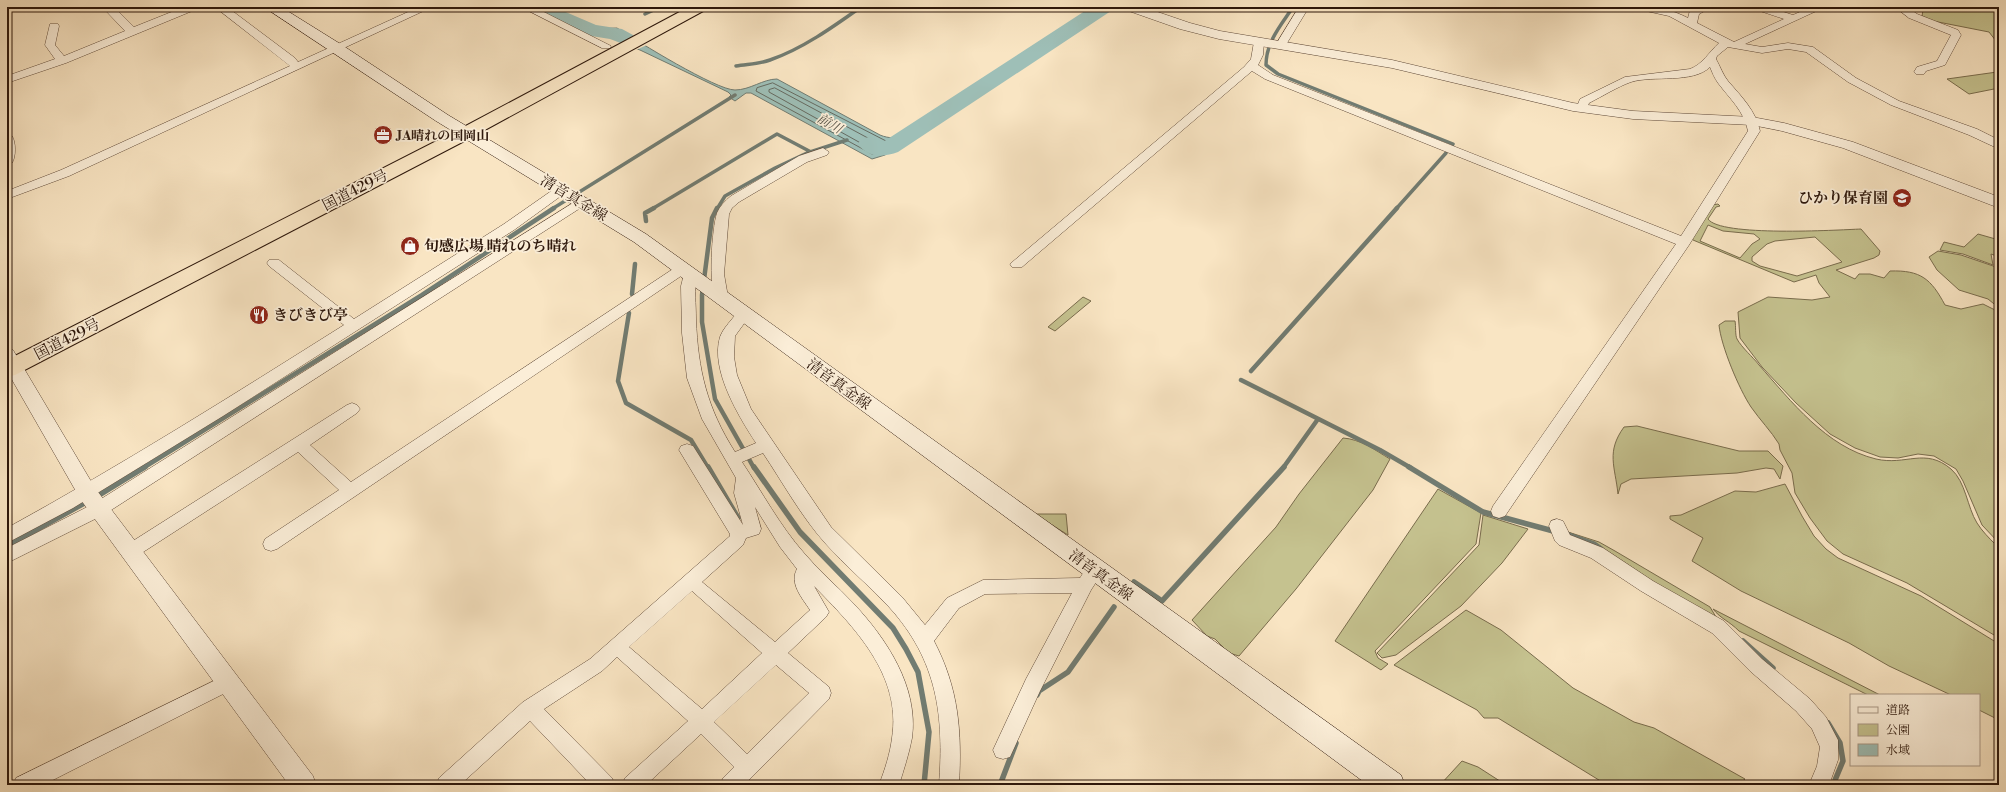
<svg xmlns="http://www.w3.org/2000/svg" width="2006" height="792" font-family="'Libre Bodoni','Noto Serif JP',serif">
  <rect width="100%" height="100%" fill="#f9e5c3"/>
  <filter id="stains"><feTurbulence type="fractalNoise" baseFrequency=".005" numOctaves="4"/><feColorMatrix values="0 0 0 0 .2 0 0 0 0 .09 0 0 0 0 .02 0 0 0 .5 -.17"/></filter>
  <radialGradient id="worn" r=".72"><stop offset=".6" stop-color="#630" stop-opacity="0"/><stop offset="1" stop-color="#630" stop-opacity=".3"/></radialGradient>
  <path fill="#c5c28f" stroke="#796c4d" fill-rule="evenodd" d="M1936 7H1999V42L1996 41 1989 32 1933 21 1922 16 1923 10Z
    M1997 72 1999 73V88L1969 94 1947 79Z
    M1718 204 1720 206 1716 207 1708 219C1720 237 1837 230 1861 229L1880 251 1879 255 1874 258 1836 270 1855 279 1859 274H1870L1884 278 1890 271C1921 270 1931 279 1945 305L1961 309 1983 304 1999 312V543L1982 525 1963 481 1956 469 1934 456 1918 454 1898 458 1880 457 1855 448 1830 434 1796 403 1762 367 1740 338 1738 312 1768 297 1812 300 1830 297 1819 283 1816 275 1794 282 1693 240 1692 238 1712 205ZM1708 225 1723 231 1754 234 1760 239 1752 244 1740 258 1700 241ZM1815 237 1842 262 1797 276 1760 266 1752 261V257L1767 244 1775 241Z
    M1978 234 1999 240V257L1991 254 1993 265 1963 254 1940 250 1944 242 1964 247Z
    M1938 251 1961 255 1999 268V308L1988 299 1959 290 1937 270 1929 257Z
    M1083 297 1091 301 1055 331 1048 327Z
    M1725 321H1735C1736 326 1735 335 1737 339 1742 348 1753 357 1759 365 1791 401 1826 447 1876 459 1906 466 1925 447 1951 469 1966 482 1967 507 1977 523 1982 531 1989 538 1995 544L1999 545V638L1907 583 1843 554 1827 541 1810 518 1795 493 1792 473 1780 450 1779 444C1771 431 1760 420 1751 407 1739 389 1721 346 1719 325Z
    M1637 426 1739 451H1768L1783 466 1780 479 1774 469 1766 468 1737 473 1631 479 1621 484 1618 494C1615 466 1606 452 1624 427Z
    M1343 438C1360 439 1375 450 1390 459L1373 490 1296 589 1239 656 1229 653 1215 639 1207 636 1192 620 1276 527 1299 494Z
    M1785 484 1802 516 1814 536 1826 549 1838 558 1921 596 1999 644V720L1979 710V695H1951L1889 666 1849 643 1741 591 1692 561 1703 538 1670 519V516L1681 515 1735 491 1756 492Z
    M1438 489 1481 513 1476 544 1375 651 1378 658 1388 664 1381 670 1335 641Z
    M1035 514H1066L1068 535Z
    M1483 515 1528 529 1502 563 1461 606 1396 655 1382 658 1377 653 1479 545Z
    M1568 532 1599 542 1615 551 1710 607 1716 617 1660 586 1597 544Z
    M1713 609 1880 695H1868L1739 631C1729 621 1721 619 1713 609Z
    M1466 610 1501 630 1573 688 1634 722 1654 728 1745 779 1738 785H1607L1498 718H1484L1477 710 1394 665Z
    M1462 761 1478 767 1506 785H1440Z"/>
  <path fill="#9ebfb7" stroke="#717c72" d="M617 28C637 41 716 90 735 90 750 90 763 79 777 79L880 135C889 139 897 137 905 141L885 155 872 159 751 93H746L735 101 729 97 731 95 728 92 640 50 588 31 592 29Z"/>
  <path fill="#f9e5c3" d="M621 29 647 45 636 50 603 38Z"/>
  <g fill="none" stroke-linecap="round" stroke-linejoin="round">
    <path stroke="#666b61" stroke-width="1" d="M773 83 890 143V145L883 151 872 154 756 91 757 88Z
      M775 88 879 144V147L873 149 866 146 769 92V90Z"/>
    <path stroke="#717c72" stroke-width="3.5" d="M1293 7C1281 25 1266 42 1266 65L1278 74 1453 144 1452 146
      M645 14 660 7
      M736 66C747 64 759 64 770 60 802 49 833 27 861 7
      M552 209 735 95
      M652 209 777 134 811 152
      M717 209 725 196 775 168 807 153 847 140
      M1396 209 1446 153"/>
    <path stroke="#717c72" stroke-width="4.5" d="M717 208 712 218 702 295V322L715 399 754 468
      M646 221 645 213 654 208
      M632 294 635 264
      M629 313 618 381 626 403 691 440 708 468
      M1251 371 1397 208
      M1241 380 1380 450 1411 468
      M143 468 422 295 554 208
      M1283 468 1318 419"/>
    <path stroke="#717c72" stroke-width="5.5" d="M708 467 738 518
      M754 467 800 532 893 628 906 649 918 672 929 732 924 785
      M1409 467 1483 512 1557 532
      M96 497 145 467
      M1566 534 1594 544 1601 549
      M7 546 88 501
      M1134 582 1162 601 1284 467
      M1743 641 1773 668
      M1037 695 1039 691 1068 672 1114 607
      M1828 723 1840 743 1843 761 1833 785
      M1000 785 1016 743"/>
    <path fill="#9ebfb7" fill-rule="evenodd" d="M528 7H554L596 25 622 29 633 35 636 39 633 43 626 45 610 39 585 35 531 11Z
      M1091 7H1114L1111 11 898 152C884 157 867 158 858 144L861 139 869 137 883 142Z"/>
    <defs>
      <path id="minor" d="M7 7H15L7 12Z
        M106 7H122L117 10 134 27 184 7H198L197 9 66 63 7 83V76L55 59 45 45 50 24H58L59 26 55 45 64 56 125 31 106 11 105 9Z
        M215 7H227L295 58 298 62 419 7H432L69 176 7 199V191L61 170 290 66Z
        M521 7H534L611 46 610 48H602Z
        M1299 7H1309L1284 48H1276L1275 46Z
        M1636 7C1655 7 1671 9 1688 18L1690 10 1698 7H1712L1699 14 1697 23 1734 42 1784 19 1754 9 1753 7H1768L1793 15 1811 7H1825L1745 44 1762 47 1788 43 1813 47 1856 78 1899 101 1977 129 1999 140V149L1969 135 1891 105 1848 82 1806 52 1788 49 1762 53 1728 47 1717 56 1716 59C1720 66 1723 75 1728 81 1741 96 1756 111 1760 131L1689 245 1505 516 1499 518 1493 516 1491 511 1493 506 1676 244 1265 79 1252 71 1022 267H1012L1010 264 1244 67 1251 59 1254 42 1259 39 1264 42 1263 55 1258 65 1273 75 1681 236 1748 131C1744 111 1730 99 1718 83 1715 79 1712 72 1710 67 1693 84 1653 75 1631 82 1617 87 1603 96 1589 103L1586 111H1578L1576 109 1580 99 1625 77 1690 69C1703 64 1709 52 1719 43L1669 16 1637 9Z
        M1895 7H1907L1917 14 1958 30 1961 35 1945 65 1926 71 1924 74H1916L1914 72 1917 67 1937 61 1951 35 1909 18Z
        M823 148 829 152 827 155 807 162 739 202 732 208 729 214 724 274 728 297 726 300H716C708 287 712 228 717 213 720 206 725 201 731 196L799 156Z
        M561 186 565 187 567 190 565 193 514 230 223 416 73 508 7 543V528C122 465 233 395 344 325L269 266 267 263 269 260H279L354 319 504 224 557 187Z
        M581 198 587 202 585 205 105 514 7 563V548L93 504Z
        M681 266 686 267 688 270 686 273H695L697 276C694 290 696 304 696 319 698 370 707 408 735 452L756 443C739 417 710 370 720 337 722 331 727 325 732 319 737 313 740 308 749 311L751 314 735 336 734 357 737 375 751 409 831 527 902 597 925 625 947 598 983 580 1080 578C1086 569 1089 561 1101 565L1104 570 1091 590 1040 691 1010 757 1003 759 996 757 993 750 1026 679 1072 593 985 594 959 608 934 641C959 689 962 732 959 785H939C944 716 938 661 889 607 869 585 845 566 825 543 801 516 783 483 763 453L742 462C762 492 780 526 804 553 819 571 837 586 853 603 886 638 919 687 912 738 909 754 904 769 899 785H879C885 769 890 754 892 738 902 675 854 627 814 586L829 612 826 617 788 653 829 687 831 693 829 699 744 785H720L723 778 734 767 701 734 646 785H622L625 778 688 721 617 657 602 671 544 709 612 778 615 785H591L530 721 460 785H436L439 778 523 702 590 659 730 536V534L679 450 681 446 687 444 693 446 743 525 734 493 736 478 702 419 687 378 682 333 681 286 684 274 277 549 271 551 265 549 263 544 265 539 339 490 298 452 137 556 131 558 125 556 123 551 125 546 347 405 352 403 357 405 360 409 357 413 310 445 351 482 676 267ZM755 507 780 547 797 569C789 583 802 598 810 610L775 642 702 582 743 545 746 538 759 534 761 529ZM692 591 762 653 702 709 629 647ZM776 665 809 693 747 754 714 722Z
        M1557 519 1563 521 1570 535 1603 548 1653 581 1724 621 1762 659 1810 699 1826 717 1838 740V760L1829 785H1809L1817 766 1820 747 1812 729 1796 711 1750 671 1712 633 1641 591 1591 558 1559 545 1555 541 1549 526 1551 521Z
        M228 674 235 676 237 682 235 688 43 785H13L16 778Z"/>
      <path id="tertiary" d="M1124 7H1143L1190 23 1220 31 1392 60 1573 103 1633 111 1752 117 1784 123 1853 142 1999 197V208L1843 148 1782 131 1752 125 1633 119 1573 111 1392 68 1219 39 1180 29 1126 10Z
        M7 134 12 136C16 142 16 157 12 163L7 165Z
        M7 348 13 350 95 488 313 776 316 785H289L81 500 7 371Z"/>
      <path id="secondary" d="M264 7H281L342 45 448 115 646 234 1401 775 1405 785H1368L634 242 436 121Z"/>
      <path id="trunk" d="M689 7H708L705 10 472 137 15 375 7 377V360L460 129Z"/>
    </defs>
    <use href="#minor" stroke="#604a39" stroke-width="1"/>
    <use href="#tertiary" stroke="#604a39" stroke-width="1"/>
    <use href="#secondary" stroke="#2d170b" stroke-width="1"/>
    <use href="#trunk" stroke="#2d170b" stroke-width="2"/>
    <use href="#minor" fill="#fbeed8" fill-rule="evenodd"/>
    <use href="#tertiary" fill="#fbeed8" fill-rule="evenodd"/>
    <use href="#secondary" fill="#fbeed8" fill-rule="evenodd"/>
    <use href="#trunk" fill="#f9e5c3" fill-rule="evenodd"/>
  </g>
  <defs>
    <symbol id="office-disc" viewBox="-11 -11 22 22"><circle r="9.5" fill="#8f2418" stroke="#fbeed8"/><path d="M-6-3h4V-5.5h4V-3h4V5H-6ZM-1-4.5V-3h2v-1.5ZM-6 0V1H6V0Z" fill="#fff"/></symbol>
    <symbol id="school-disc" viewBox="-11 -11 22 22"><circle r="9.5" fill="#8f2418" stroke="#fbeed8"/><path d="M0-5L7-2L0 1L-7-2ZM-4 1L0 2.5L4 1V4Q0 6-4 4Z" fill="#fff"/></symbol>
    <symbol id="shop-disc" viewBox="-11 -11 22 22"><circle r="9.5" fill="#8f2418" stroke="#fbeed8"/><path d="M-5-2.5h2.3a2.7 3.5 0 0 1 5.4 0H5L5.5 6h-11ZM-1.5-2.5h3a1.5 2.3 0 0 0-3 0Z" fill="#fff"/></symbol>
    <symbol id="restaurant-disc" viewBox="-11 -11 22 22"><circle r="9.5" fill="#8f2418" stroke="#fbeed8"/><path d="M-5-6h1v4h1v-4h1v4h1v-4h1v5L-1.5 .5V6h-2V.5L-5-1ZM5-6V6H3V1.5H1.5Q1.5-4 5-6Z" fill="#fff"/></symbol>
  </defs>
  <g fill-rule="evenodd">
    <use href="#office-disc" x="372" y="124" width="22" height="22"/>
    <use href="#school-disc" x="1891" y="187" width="22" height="22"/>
    <use href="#shop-disc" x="399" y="235" width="22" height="22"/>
    <use href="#restaurant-disc" x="248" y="304" width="22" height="22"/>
  </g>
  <g text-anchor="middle" stroke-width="3.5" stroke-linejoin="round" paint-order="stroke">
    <g font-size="13" font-style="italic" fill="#555247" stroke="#fbeed8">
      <text transform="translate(830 123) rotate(30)" y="5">前川</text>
    </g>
    <g font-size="13" font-weight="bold" fill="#2d170b" stroke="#fbeed8" text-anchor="start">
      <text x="397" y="140">JA晴れの国岡山</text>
    </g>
    <g font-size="15" fill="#2d170b" stroke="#fbeed8">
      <text transform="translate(355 190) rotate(-27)" y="5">国道429号</text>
      <text transform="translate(574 198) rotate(31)" y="5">清音真金線</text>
      <text transform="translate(67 339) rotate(-27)" y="5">国道429号</text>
      <text transform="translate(839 384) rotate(36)" y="5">清音真金線</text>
      <text transform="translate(1101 575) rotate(36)" y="5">清音真金線</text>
    </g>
    <g font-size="15" font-weight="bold" fill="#2d170b" stroke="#fbeed8" text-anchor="start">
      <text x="1888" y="203" text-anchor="end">ひかり保育園</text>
      <text x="424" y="251">旬感広場 晴れのち晴れ</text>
      <text x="273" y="320">きびきび亭</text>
    </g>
  </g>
  <rect width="2006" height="792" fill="none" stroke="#f9e5c3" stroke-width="24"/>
  <rect x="8" y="8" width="1990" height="776" fill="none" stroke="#2d170b" stroke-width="2"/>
  <rect x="12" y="12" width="1982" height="768" fill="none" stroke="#2d170b"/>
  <rect x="1850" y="694" width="130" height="72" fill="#fbeed8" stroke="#a99886"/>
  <rect x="1858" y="707" width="20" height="6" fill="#fbeed8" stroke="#a99886"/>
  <text x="1886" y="714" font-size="12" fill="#2d170b">道路</text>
  <rect x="1858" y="724" width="20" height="12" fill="#c5c28f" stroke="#a99886"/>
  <text x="1886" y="734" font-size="12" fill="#2d170b">公園</text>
  <rect x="1858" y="744" width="20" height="12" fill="#9ebfb7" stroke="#a99886"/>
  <text x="1886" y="754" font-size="12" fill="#2d170b">水域</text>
  <rect width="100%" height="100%" filter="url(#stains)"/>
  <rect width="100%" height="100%" fill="url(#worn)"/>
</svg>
